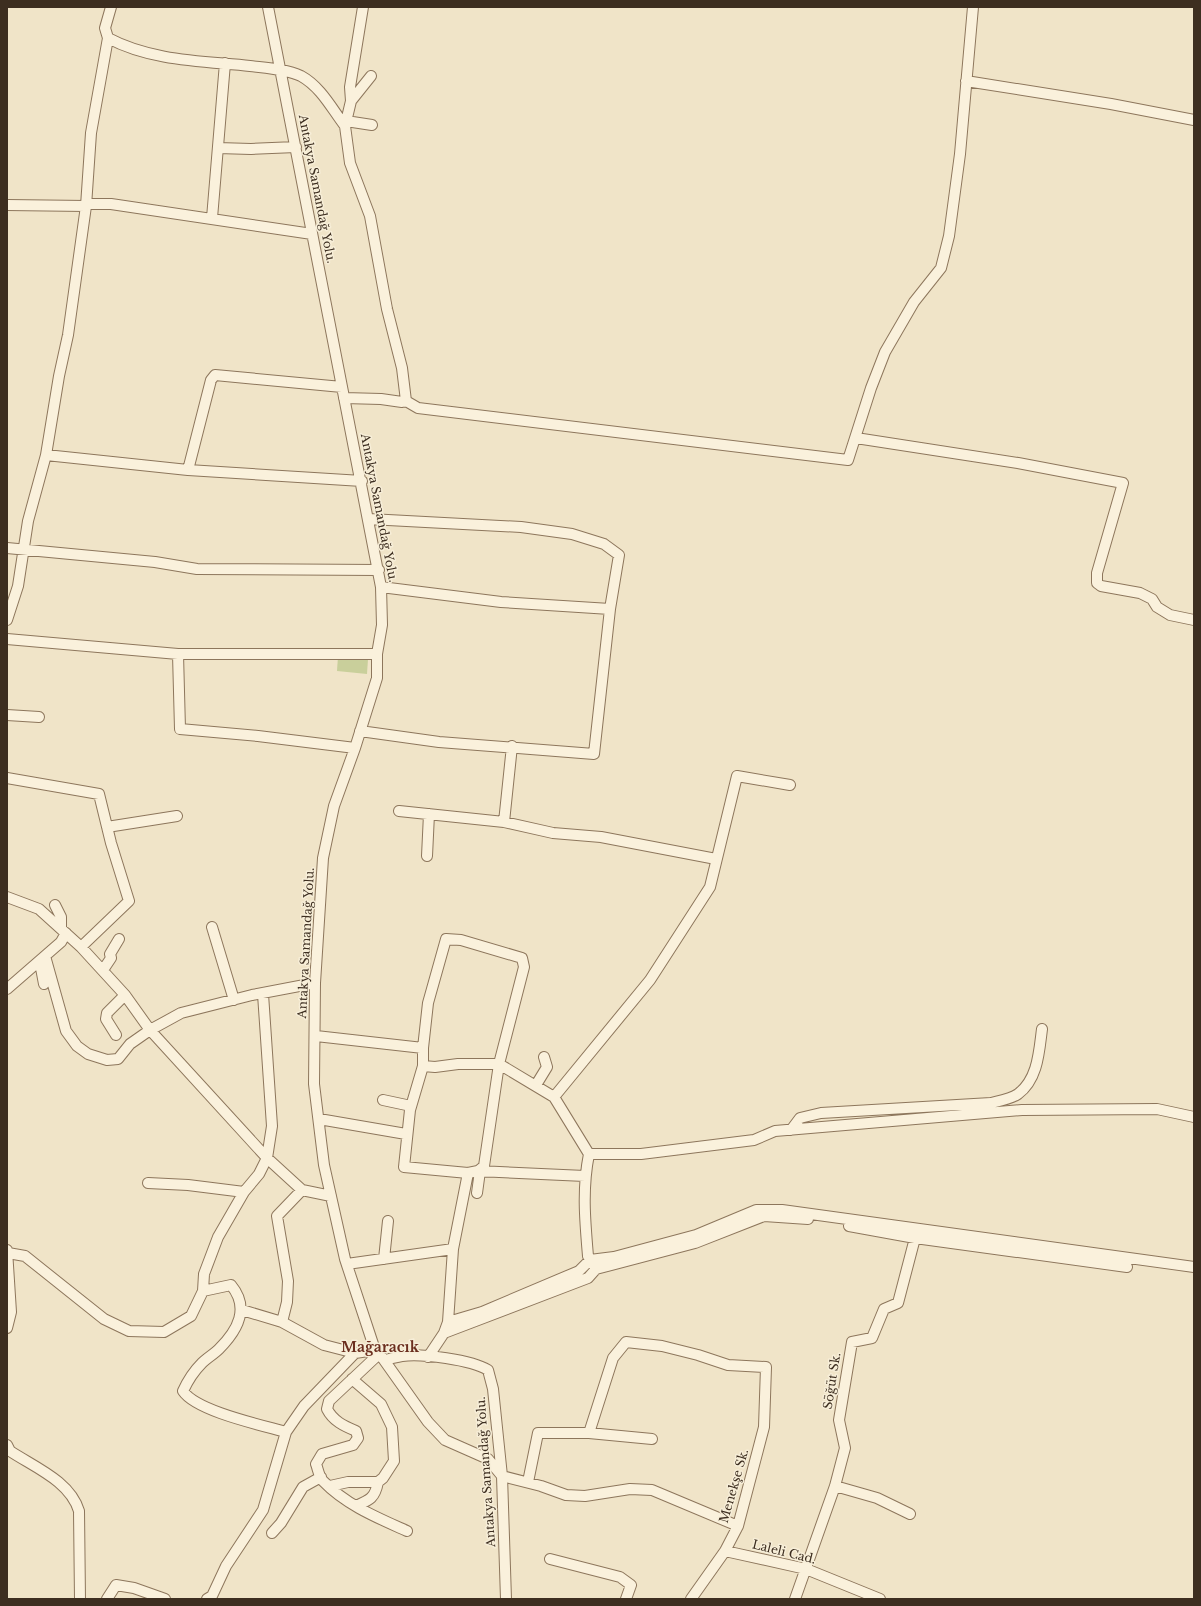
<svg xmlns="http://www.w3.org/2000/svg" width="1201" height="1606" font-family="'Libre Baskerville',serif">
  <rect width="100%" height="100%" fill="#f0e4c8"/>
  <path fill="#c9cf9b" d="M338 656 368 659 367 674 337 671Z"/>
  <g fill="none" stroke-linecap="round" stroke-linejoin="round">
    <defs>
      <path id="minor" d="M268 7 381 587 382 625 377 654V678L355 748 334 806 323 858 315 983 314 1084 324 1165 345 1259 375 1350 384 1360C390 1359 396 1357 402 1356 421 1353 472 1360 488 1370L493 1389 502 1476 506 1599
        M108 38C151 61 202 61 250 66 266 68 286 69 301 76 321 87 332 109 345 126
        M371 76 351 101 345 126 350 163 370 216 387 309 402 368 406 401
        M966 81 1111 104 1194 120
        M351 101 350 87 363 7
        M346 121 372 125
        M218 148 251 149 296 147
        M86 204H111L312 234
        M7 205 86 206
        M212 218 225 63
        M344 398 381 399 402 402 406 401 418 408 848 460 871 388 885 352 914 302 941 268 949 236 960 154 973 7
        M856 438 1018 463 1123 483 1097 573V583L1101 586 1140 593 1152 599 1157 607 1170 615 1194 620
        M46 455 188 470 362 481
        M188 470 211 380 215 375 342 387
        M7 548 155 562 197 569 379 570
        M381 587 501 602 610 609
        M7 620 18 586 28 521 46 455 59 376 68 335 86 206 91 133 108 38 105 28 111 7
        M7 639 178 654H377
        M178 654 180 729 258 736 355 748
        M7 715 39 717
        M360 731 439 742 594 754 610 609 619 555 604 544 572 534 521 527 369 519
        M7 778 99 794 111 843 129 901 81 947
        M399 811 504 822 553 833 601 837 716 859
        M504 822 512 746
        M107 827 177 816
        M427 856 429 814
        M7 897 39 909 81 947 125 995 150 1030 267 1158 302 1190 331 1196
        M55 905 61 917V929
        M212 927 234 1000
        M45 956 66 1031 77 1046 88 1054 107 1060 118 1059 130 1044 150 1030 181 1013 252 995 315 983
        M103 970 111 958 110 954 119 939
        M44 984 41 968 47 963
        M7 989 61 942 66 933
        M116 1035 106 1019 107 1013 125 995
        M316 1036 423 1048
        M423 1066 435 1067 458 1064H499L554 1097 589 1154C582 1189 585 1221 588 1256L593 1264
        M536 1085 547 1067 544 1057
        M554 1097 650 980 710 887 737 776 790 785
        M383 1100 411 1106
        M319 1119 406 1134
        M791 1130 800 1118 821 1113 991 1103C999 1101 1011 1099 1018 1094 1038 1079 1039 1052 1042 1029
        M589 1154H641L754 1140 775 1131 1022 1110 1157 1109 1194 1117
        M478 1171 585 1176
        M148 1183 188 1185 244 1192
        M477 1193 480 1171
        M849 1226 915 1238 1127 1267
        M7 1250 11 1312 7 1328
        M8 1253 25 1256 104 1319 129 1331 164 1332 191 1316 203 1291 204 1274 218 1237 244 1192 259 1174 267 1158 272 1126 263 994
        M384 1259 388 1221
        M347 1264 453 1249
        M203 1291 231 1285C250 1308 238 1330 219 1349 214 1354 207 1358 202 1363 194 1371 188 1380 183 1391 196 1411 261 1425 286 1432
        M242 1310 282 1322 324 1345 355 1353
        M282 1322 287 1302 288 1281 277 1216 302 1190
        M448 1322 482 1312 579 1271 590 1260 614 1257 696 1235 756 1210H782L1194 1267
        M444 1333 588 1278 596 1269 695 1243 764 1216 808 1219
        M379 1354 329 1401 327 1409C333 1421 344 1426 356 1431L358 1438 353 1445 322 1454 316 1464C318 1469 319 1477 323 1481 346 1505 378 1518 407 1531
        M428 1357 444 1333 448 1322 453 1249 468 1173 404 1167 410 1110 423 1066V1048L428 1003 446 939 461 940 522 958 524 967 499 1064 484 1166 478 1171 468 1173
        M384 1360 428 1422 445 1440 488 1459 502 1476 541 1486 566 1495 585 1496 630 1489 652 1490 738 1526
        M589 1433 652 1439
        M7 1445 10 1451C34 1467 70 1481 79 1511L80 1599
        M528 1482 538 1433H589L613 1358 626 1342 662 1346 698 1355 728 1365 766 1367 764 1427 738 1526 725 1551 691 1599
        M330 1486 348 1482H378L383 1478 394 1461 392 1427 381 1404 352 1379
        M835 1486 877 1498 910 1514
        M356 1506C370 1500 375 1498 378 1482
        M272 1533 281 1523 303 1487 321 1477
        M725 1551 806 1569 880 1599
        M550 1559 620 1577 631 1585 626 1599
        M107 1599 116 1585 134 1588 165 1599
        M207 1599 212 1596 226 1566 263 1510 286 1432 304 1406 355 1353 375 1350
        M795 1599 835 1486 845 1448 839 1420 852 1342 872 1338 884 1309 898 1303 915 1238"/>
    </defs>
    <use href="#minor" stroke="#8d765c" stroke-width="12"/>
    <use href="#minor" stroke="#faf1dc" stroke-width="10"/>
  </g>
  <g text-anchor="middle" stroke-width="3" stroke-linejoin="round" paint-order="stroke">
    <g font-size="12" fill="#3d2e20" stroke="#f7eed8">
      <text transform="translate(317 189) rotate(79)" y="4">Antakya Samandağ Yolu.</text>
      <text transform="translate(379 508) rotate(79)" y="4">Antakya Samandağ Yolu.</text>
      <text transform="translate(306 943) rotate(-87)" y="4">Antakya Samandağ Yolu.</text>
      <text transform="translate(832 1381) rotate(-81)" y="4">Söğüt Sk.</text>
      <text transform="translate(486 1472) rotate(-94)" y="4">Antakya Samandağ Yolu.</text>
      <text transform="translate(734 1486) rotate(-74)" y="4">Menekşe Sk.</text>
      <text transform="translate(784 1552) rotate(14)" y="4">Laleli Cad.</text>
    </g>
    <g font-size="14" font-weight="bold" fill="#6b2e1e" stroke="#f7eed8">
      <text x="380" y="1352">Mağaracık</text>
    </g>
  </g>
  <rect width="1201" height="1606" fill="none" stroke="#3d2e20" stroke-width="16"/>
</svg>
